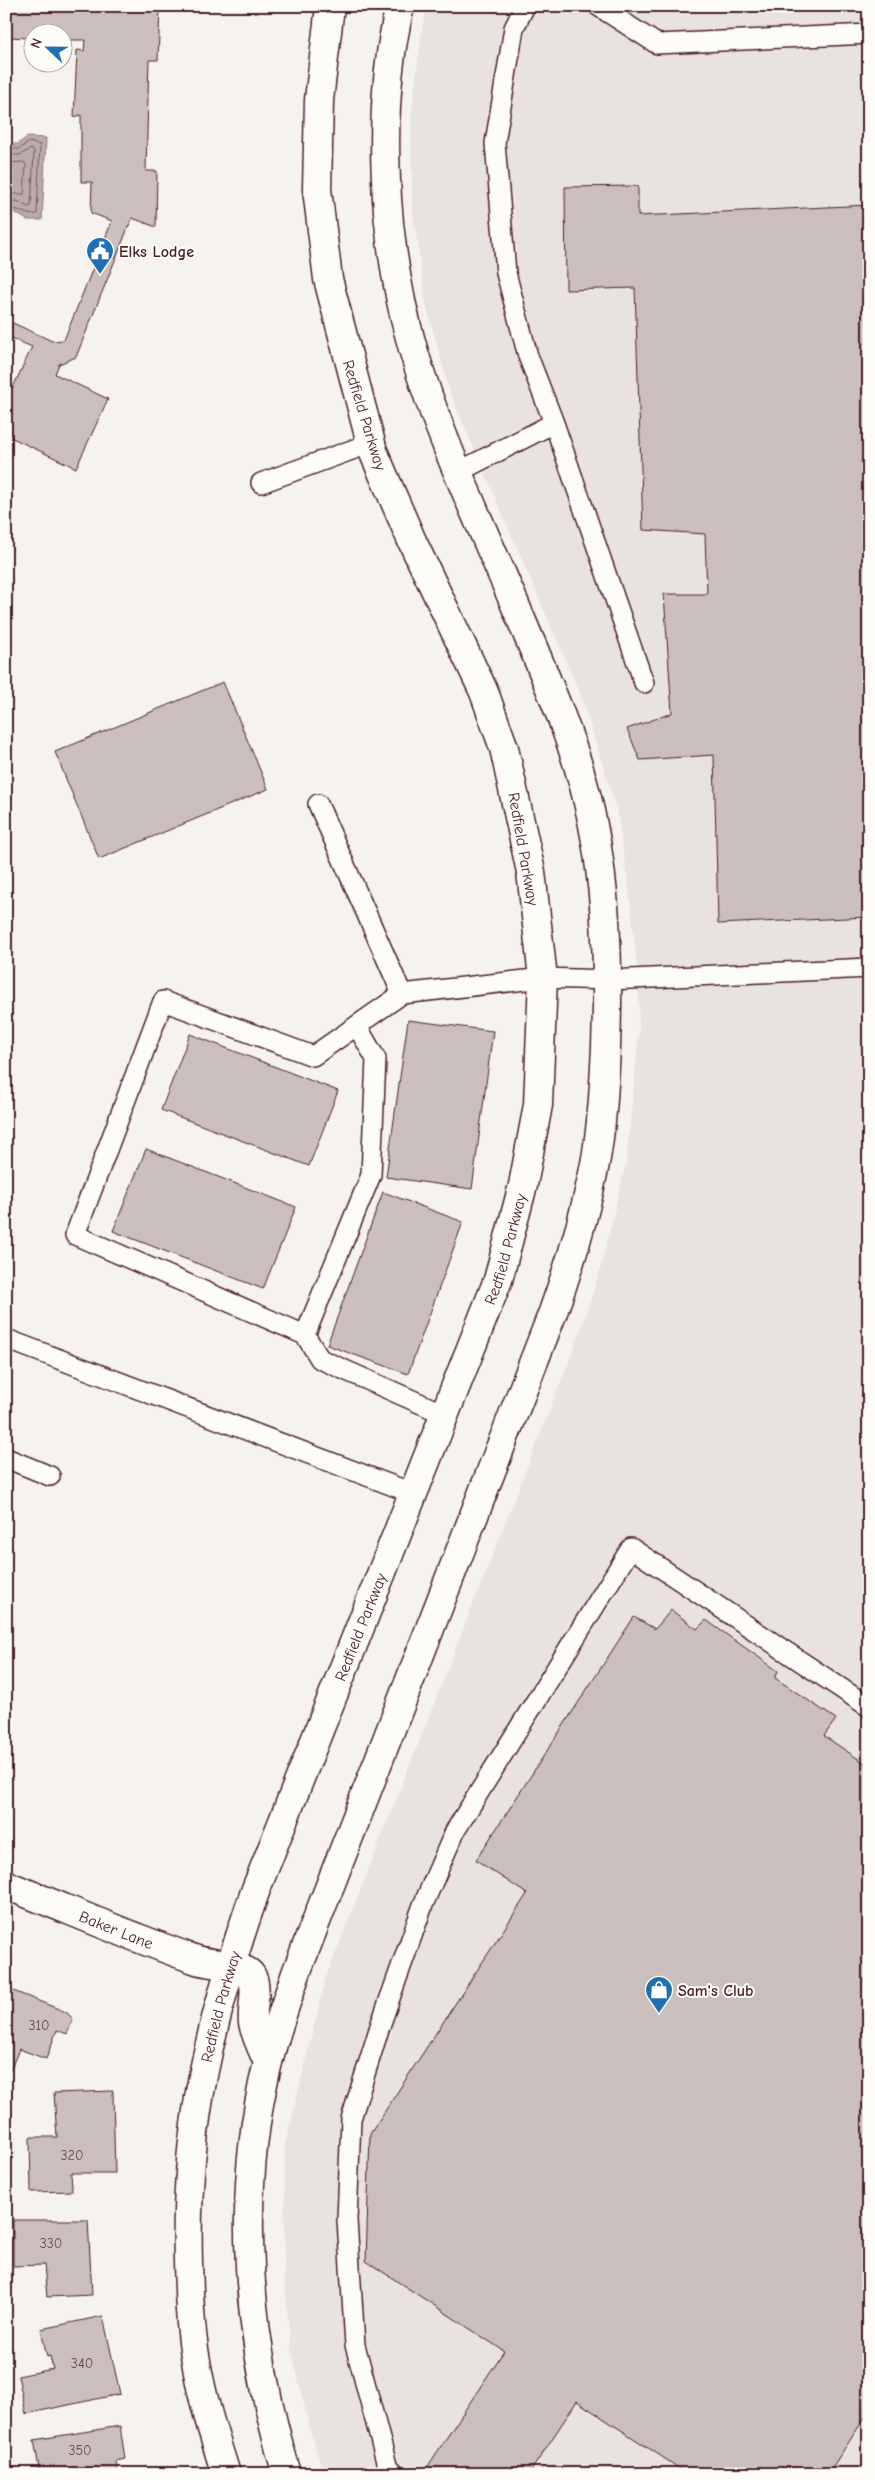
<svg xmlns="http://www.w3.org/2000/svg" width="875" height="2480" font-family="'Comic Neue',sans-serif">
  <rect width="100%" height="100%" fill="#f6f3ef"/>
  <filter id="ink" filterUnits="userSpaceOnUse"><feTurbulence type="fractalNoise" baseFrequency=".02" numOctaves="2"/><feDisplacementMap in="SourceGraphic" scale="10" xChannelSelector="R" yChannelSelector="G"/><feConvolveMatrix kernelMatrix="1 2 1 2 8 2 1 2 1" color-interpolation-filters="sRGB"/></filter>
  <g filter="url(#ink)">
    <path fill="#e9e3e0" d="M428 6H869V2474H324L312 2438 291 2349 284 2276 285 2145 326 1977 578 1338 600 1270 626 1164 639 1030 638 975 629 891 617 811 581 696 450 393 426 305 412 204 411 117 422 28Z"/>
    <path fill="#bbabac" stroke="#8e7378" d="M27 137 46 138 42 220H27L14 212 6 213V144H18Z"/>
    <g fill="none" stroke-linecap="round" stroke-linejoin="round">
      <path stroke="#77575f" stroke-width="1" d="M6 149H19L29 142 40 145 37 214C26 217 18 207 6 208
        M6 155H20L31 149 34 151 31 206 28 207 17 201H6
        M6 163 24 162 26 165 24 194H6"/>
    </g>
    <path fill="#cbbfbe" stroke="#4a1f2b" d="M6 6H160L158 60H149L146 171H157L156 227 132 218 76 357 59 364 55 374 108 399 76 468 6 435V402L32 347 7 336 13 323 52 341 64 340 112 221 91 213 92 182H81V115L74 117 77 50 84 51 85 40H62V32H32V38L6 37Z
      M638 186V216L869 205V917L718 924 714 755 640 760 627 729 672 713 664 594H707L705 534 643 530 635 288 566 290 565 187Z
      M223 682 268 789 99 859 55 752Z
      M408 1020 493 1031 472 1189 386 1177Z
      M190 1034 338 1091 309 1166 161 1110Z
      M146 1149 296 1207 263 1289 113 1231Z
      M383 1192 463 1222 408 1374 327 1345Z
      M671 1610 697 1629 706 1620 778 1671 775 1678 836 1719 824 1736 869 1766V2411L828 2474H688L577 2401 529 2474H434L426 2469 504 2351 366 2261 370 2134 527 1894 476 1860 634 1617 655 1629Z
      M6 1988 66 2012 73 2019 67 2034 57 2030 46 2059 19 2049 10 2071 6 2070Z
      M113 2091 115 2173H71L72 2191 31 2192 30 2137H57L54 2093Z
      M13 2220H88L92 2295 47 2297 44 2265 13 2266Z
      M103 2316 120 2394 26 2414 18 2376 53 2369 50 2356 47 2357 41 2329Z
      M120 2426 125 2459 116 2461 118 2474H40L34 2440Z"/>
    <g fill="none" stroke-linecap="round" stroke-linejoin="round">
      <defs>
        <path id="lane" d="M598 6 657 44 869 34
          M554 423 644 683
          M458 472 554 423 528 356 506 273 495 143 514 28 525 6
          M261 483 371 443
          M318 804 402 994 543 978 609 980 869 968
          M357 1026 376 1059 371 1175 305 1335 75 1235 163 1001 313 1056 402 994
          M305 1335 320 1359 444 1414
          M6 1339 412 1493
          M6 1458 50 1476
          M395 2474 388 2469 355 2345 347 2220 351 2119 380 2026 423 1905 455 1831 631 1548 869 1707"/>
        <g id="secondary">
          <path id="s1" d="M6 1885C70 1910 133 1938 197 1960 209 1964 245 1965 251 1975 259 1988 251 2008 253 2023 256 2037 262 2049 268 2062"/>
          <path id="s2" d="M226 2474C214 2436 202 2399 196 2361 190 2329 189 2295 188 2262 184 2126 211 2017 256 1889L498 1280 523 1185 538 1105 543 978 531 872 504 748 484 692 412 541 373 451 328 279 317 189 319 100 330 6"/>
          <path d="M287 2474C247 2343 235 2195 268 2062 276 2030 287 1999 298 1968L553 1312C570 1265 584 1218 594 1169 602 1129 604 1087 606 1047 609 964 607 879 587 798 571 732 542 670 516 607 480 522 439 438 413 349 383 246 375 110 400 6"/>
        </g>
      </defs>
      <use href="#lane" stroke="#4a1f2b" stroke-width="22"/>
      <use href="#secondary" stroke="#4a1f2b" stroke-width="31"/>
      <use href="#lane" stroke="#fdfcf7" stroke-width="19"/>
      <use href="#secondary" stroke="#fdfcf7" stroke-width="28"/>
    </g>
  </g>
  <defs>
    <symbol id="civic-pin" viewBox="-11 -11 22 30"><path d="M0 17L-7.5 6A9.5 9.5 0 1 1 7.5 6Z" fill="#1f6fb2" stroke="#fdfcf7"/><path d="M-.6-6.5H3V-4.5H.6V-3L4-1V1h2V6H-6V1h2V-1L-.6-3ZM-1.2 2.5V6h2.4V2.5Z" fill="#fff"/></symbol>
    <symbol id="shop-pin" viewBox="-11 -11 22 30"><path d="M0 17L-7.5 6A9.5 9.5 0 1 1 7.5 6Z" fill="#1f6fb2" stroke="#fdfcf7"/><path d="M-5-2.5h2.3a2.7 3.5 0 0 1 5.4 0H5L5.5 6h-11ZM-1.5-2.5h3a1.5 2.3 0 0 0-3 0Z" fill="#fff"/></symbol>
  </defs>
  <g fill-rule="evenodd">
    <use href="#civic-pin" x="84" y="235" width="32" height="43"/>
    <use href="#shop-pin" x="643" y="1974" width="32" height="43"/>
  </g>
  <g text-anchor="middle" stroke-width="4" stroke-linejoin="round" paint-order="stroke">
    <g font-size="14" fill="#6a4750">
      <text x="39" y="2030">310</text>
      <text x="72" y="2160">320</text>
      <text x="51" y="2248">330</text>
      <text x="82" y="2368">340</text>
      <text x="80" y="2455">350</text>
    </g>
    <g font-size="16" font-weight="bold" fill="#4a1f2b" stroke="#fdfcf7" text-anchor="start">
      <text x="119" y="257">Elks Lodge</text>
      <text x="678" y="1996">Sam's Club</text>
    </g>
    <g font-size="16" fill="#4a1f2b" stroke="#fdfcf7">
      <text transform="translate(365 415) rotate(73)" y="6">Redfield Parkway</text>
      <text transform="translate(524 849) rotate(80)" y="6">Redfield Parkway</text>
      <text dy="6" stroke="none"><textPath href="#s2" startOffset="1285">Redfield Parkway</textPath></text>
      <text dy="6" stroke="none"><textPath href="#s2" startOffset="880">Redfield Parkway</textPath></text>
      <text dy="6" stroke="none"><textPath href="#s1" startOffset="119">Baker Lane</textPath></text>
      <text dy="6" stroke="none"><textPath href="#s2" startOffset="475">Redfield Parkway</textPath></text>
    </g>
  </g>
  <rect width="875" height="2480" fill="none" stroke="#fdfcf7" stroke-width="25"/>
  <rect x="12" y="12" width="850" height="2455" fill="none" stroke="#4a1f2b" stroke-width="2" filter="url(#ink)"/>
  <g transform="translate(48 48) rotate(292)"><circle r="24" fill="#fdfcf7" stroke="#b5a4a5"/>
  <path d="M0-4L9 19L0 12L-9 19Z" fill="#1f6fb2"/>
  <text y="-8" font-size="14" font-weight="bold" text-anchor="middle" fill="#4a1f2b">N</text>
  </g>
</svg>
